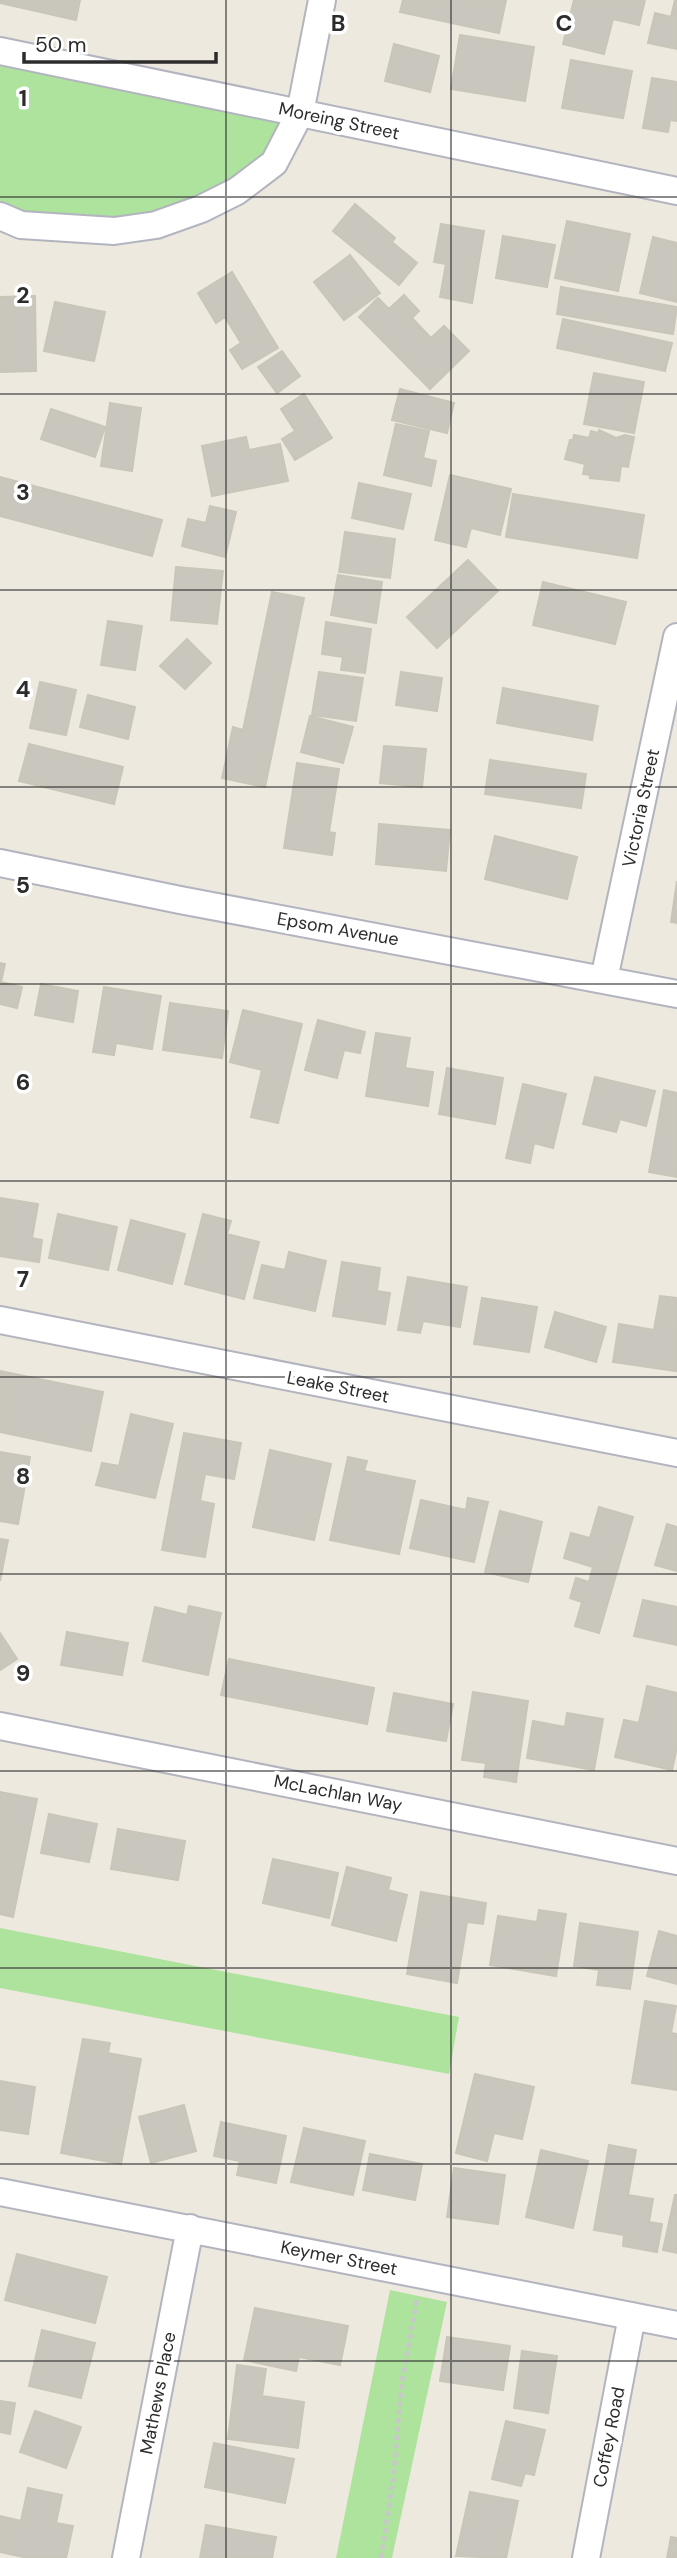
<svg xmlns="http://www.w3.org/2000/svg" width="677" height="2558" font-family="'DM Sans',sans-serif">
  <rect width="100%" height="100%" fill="#eee9df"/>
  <path fill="#ade39d" d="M0 51 300 113 274 163 156 225 0 216Z
    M0 1928 459 2017 449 2074 0 1988Z
    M390 2290 447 2302 392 2558H336Z"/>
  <path fill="#c9c6be" stroke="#c9c5b8" stroke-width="2" d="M0 0H80L76 20 0 3Z
    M403 0H506L499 33 400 12Z
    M574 0H645L639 25 613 19 604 54 563 44Z
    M675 0H677V49L648 43 655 13 671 17Z
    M460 35 534 47 525 101 451 89Z
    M394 44 439 56 430 92 385 81Z
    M571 60 632 71 623 118 562 108Z
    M652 78 677 82V121L670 120 668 132 643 128Z
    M355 204 395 238 392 242 417 263 399 285 333 231Z
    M567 221 630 234 618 291 555 278Z
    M441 224 484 231 472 303 440 297 446 264 434 262Z
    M503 236 555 245 547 287 496 278Z
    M653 237 677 243V302L640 293Z
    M350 255 380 293 344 320 314 282Z
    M232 272 278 348 242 369 230 350 241 343 225 317 216 323 198 293Z
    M561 287 677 307 673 334 557 314Z
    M404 295 419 311 412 318 431 338 444 326 469 351 430 389 359 317 378 298 389 309Z
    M35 296 36 371 0 372V297Z
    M55 302 105 312 94 361 44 351Z
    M563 319 672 343 665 371 557 348Z
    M282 351 300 376 277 393 258 367Z
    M594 373 644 382 634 433 584 424Z
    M400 389 454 403 447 433 392 420Z
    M304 394 332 438 295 460 282 439 295 431 281 409Z
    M110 403 141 408 132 471 101 466Z
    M51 409 105 427 95 457 41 439Z
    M396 424 429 431 423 458 436 461 431 486 384 475Z
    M599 430 616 438 625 435 634 437 628 467 621 466 619 481 590 478V475L583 474 585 464 565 459 570 440H573L574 435 589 438 591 431 598 433Z
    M246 437 249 450 280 444 288 481 212 496 202 446Z
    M450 475 511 489 500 535 471 528 466 547 435 540Z
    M0 477 162 520 152 556 0 516Z
    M359 483 411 494 403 529 352 518Z
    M513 494 644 515 637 558 506 537Z
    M210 506 236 512 225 557 182 546 188 519 206 523Z
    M345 532 395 539 390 578 339 572Z
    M468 560 498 591 437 648 407 617Z
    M176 567 223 571 217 624 171 620Z
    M338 575 382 582 376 623 331 615Z
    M543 582 626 602 615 644 533 625Z
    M272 592 304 598 265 787 222 778 233 727 243 730Z
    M108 621 142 626 135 670 101 665Z
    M326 622 371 629 365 673 341 670 343 657 322 654Z
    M187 639 211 663 185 689 160 666Z
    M319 672 363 678 356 721 312 715Z
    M401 672 442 678 437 711 396 705Z
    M40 682 76 690 66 735 30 728Z
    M503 688 598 706 592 740 497 723Z
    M88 695 135 707 128 739 80 727Z
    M310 716 353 727 343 763 301 752Z
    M29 744 123 767 114 804 19 781Z
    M384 746 426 749 422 787 380 783Z
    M490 760 586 774 581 808 485 794Z
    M297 763 339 769 329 832 335 833 332 855 284 848Z
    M379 824 450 830 446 871 376 864Z
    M495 836 577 857 567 899 485 879Z
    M677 881V923L671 922Z
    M0 963 5 964 1 982 22 987 17 1008 0 1004Z
    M41 984 78 991 73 1022 35 1015Z
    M104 987 161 996 152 1049 116 1043 114 1055 93 1052Z
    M170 1003 228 1011 222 1058 163 1050Z
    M243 1010 302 1024 278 1123 251 1117 262 1070 230 1062Z
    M318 1020 365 1032 360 1053 344 1050 337 1078 305 1070Z
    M376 1033 410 1038 405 1068 433 1072 428 1106 366 1096Z
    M447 1068 503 1078 495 1124 439 1114Z
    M595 1077 655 1091 646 1126 620 1119 616 1132 583 1124Z
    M523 1084 566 1094 553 1148 534 1143 530 1163 506 1158Z
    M664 1090 677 1093V1177L649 1172Z
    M0 1198 38 1204 32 1238 42 1240 39 1262 0 1256Z
    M58 1214 117 1227 108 1270 49 1258Z
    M203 1214 231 1221 227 1234 259 1242 244 1299 185 1284Z
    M131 1220 185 1234 172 1284 118 1270Z
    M289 1252 326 1261 315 1311 254 1298 262 1265 285 1270Z
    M342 1262 380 1268 377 1291 390 1293 385 1324 333 1316Z
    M408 1277 467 1287 460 1327 423 1321 420 1333 398 1330Z
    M660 1296 677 1298 676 1371 613 1362 619 1324 654 1330Z
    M482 1298 537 1307 529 1352 474 1344Z
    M555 1312 606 1327 596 1362 545 1347Z
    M0 1371 103 1392 91 1451 0 1432Z
    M131 1414 173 1424 155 1498 96 1485 102 1463 119 1466Z
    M184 1433 241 1443 234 1479 205 1474 200 1501 214 1504 205 1557 162 1550Z
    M270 1450 331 1464 314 1540 253 1527Z
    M0 1452 30 1457 18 1524 0 1521Z
    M348 1457 367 1461 364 1471 415 1481 399 1554 330 1540Z
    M468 1498 488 1502 474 1562 410 1548 421 1500 466 1510Z
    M599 1507 633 1517 599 1633 575 1626 582 1602 570 1598 576 1578 589 1582 593 1567 564 1558 571 1533 590 1538Z
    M500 1511 542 1522 528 1582 485 1572Z
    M667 1524 677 1527V1571L655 1565Z
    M0 1539 8 1540 0 1581Z
    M643 1600 677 1607V1645L634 1636Z
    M189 1606 221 1613 208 1675 143 1661 155 1607 187 1615Z
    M67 1632 128 1643 122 1675 61 1665Z
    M0 1633 17 1659 0 1670Z
    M229 1659 374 1688 367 1724 221 1695Z
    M647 1686 677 1693V1747L672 1770 615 1757 624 1720 639 1723Z
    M473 1692 528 1701 516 1782 484 1777 486 1763 462 1760Z
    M394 1693 453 1704 446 1741 387 1731Z
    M567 1713 603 1719 594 1770 527 1758 533 1721 565 1727Z
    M0 1792 37 1799 13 1917 0 1914Z
    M49 1814 97 1824 89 1862 41 1853Z
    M118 1829 185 1841 178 1880 111 1869Z
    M273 1859 338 1873 329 1918 263 1903Z
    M347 1867 391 1878 388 1890 407 1895 396 1941 332 1925Z
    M421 1892 486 1903 483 1924 467 1922 457 1983 407 1974Z
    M539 1910 566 1914 556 1976 490 1965 498 1916 537 1922Z
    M580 1923 638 1932 630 1989 597 1985 599 1970 574 1966Z
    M659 1931 677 1936V1984L647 1976Z
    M645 2001 676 2006 671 2033 677 2034V2090L632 2083Z
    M83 2039 110 2043 108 2053 141 2059 121 2164 61 2153Z
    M475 2074 534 2087 522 2139 494 2133 487 2161 456 2153Z
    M0 2081 35 2087 28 2134 0 2130Z
    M184 2105 196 2151 151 2163 139 2117Z
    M221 2122 286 2136 276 2183 237 2175 240 2161 214 2156Z
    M304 2128 365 2141 353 2195 291 2182Z
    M609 2145 636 2150 628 2195 653 2199 649 2222 662 2224 657 2252 623 2246 624 2235 594 2230Z
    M541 2150 588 2161 573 2228 526 2217Z
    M370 2154 422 2164 415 2200 363 2190Z
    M454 2168 505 2175 498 2224 447 2217Z
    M675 2195H677V2253L663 2250Z
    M17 2254 107 2277 95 2323 5 2300Z
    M255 2308 348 2326 340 2365 299 2357 296 2371 244 2360Z
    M42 2330 95 2343 81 2398 29 2386Z
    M447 2337 510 2346 503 2390 440 2381Z
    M522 2351 557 2356 548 2413 514 2408Z
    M237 2365 266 2369 262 2396 304 2402 298 2448 228 2439Z
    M0 2401 15 2403 10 2434 0 2432Z
    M35 2411 81 2427 66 2468 20 2452Z
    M506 2421 545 2430 534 2475 525 2473 521 2486 492 2479Z
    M214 2443 294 2459 285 2503 205 2487Z
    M28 2488 62 2495 56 2523 73 2526 66 2558H28L0 2552V2516L21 2521Z
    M470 2492 518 2501 506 2558 456 2556Z
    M206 2525 276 2537 272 2558H200Z
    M671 2537 677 2538V2558H667Z"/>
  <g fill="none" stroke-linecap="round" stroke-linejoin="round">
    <defs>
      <path id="minor" d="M0 51 677 191
        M0 216 21 225 114 231 156 225 201 209 237 191 274 163 300 113 322 0
        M0 863 180 900 677 994
        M604 979 677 637
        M0 1320 677 1453
        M0 1726 677 1861
        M0 2192 677 2325
        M126 2558 190 2228
        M586 2558 632 2316"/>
    </defs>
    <use href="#minor" stroke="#b2b4bf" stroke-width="30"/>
    <path stroke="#c8c8c8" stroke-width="4.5" stroke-dasharray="5 3.5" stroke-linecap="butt" d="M381 2558 393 2480 402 2381 417 2300"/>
    <use href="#minor" stroke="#fff" stroke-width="26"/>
  </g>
  <path fill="none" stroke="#2c2c2c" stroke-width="2" stroke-opacity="0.55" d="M226 0V2558M451 0V2558M0 197H677M0 394H677M0 590H677M0 787H677M0 984H677M0 1181H677M0 1377H677M0 1574H677M0 1771H677M0 1968H677M0 2164H677M0 2361H677"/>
  <g text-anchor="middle" stroke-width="7" stroke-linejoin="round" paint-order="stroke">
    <g font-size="18" fill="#2c2c2c" stroke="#fff">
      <text transform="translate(339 121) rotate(12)" y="6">Moreing Street</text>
      <text transform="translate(641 808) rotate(-78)" y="6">Victoria Street</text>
      <text transform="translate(338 929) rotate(10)" y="6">Epsom Avenue</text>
      <text transform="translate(338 1387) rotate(11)" y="6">Leake Street</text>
      <text transform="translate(338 1793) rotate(11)" y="6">McLachlan Way</text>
      <text transform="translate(339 2258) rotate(11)" y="6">Keymer Street</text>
      <text transform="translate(158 2393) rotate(-79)" y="6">Mathews Place</text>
      <text transform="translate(609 2437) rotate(-79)" y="6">Coffey Road</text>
    </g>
  </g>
  <g font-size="23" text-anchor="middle" font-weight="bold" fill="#2c2c2c" stroke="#fff" stroke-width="7" stroke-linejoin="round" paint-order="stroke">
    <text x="338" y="31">B</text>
    <text x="564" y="31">C</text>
    <text x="23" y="106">1</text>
    <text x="23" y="303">2</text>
    <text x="23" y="500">3</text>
    <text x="23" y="697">4</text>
    <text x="23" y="893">5</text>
    <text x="23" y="1090">6</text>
    <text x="23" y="1287">7</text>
    <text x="23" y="1484">8</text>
    <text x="23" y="1681">9</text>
  </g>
  <path d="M24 52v10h192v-10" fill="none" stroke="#2c2c2c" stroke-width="3.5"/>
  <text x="35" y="52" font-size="21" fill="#2c2c2c" stroke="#ffffff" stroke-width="5" paint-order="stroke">50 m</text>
</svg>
